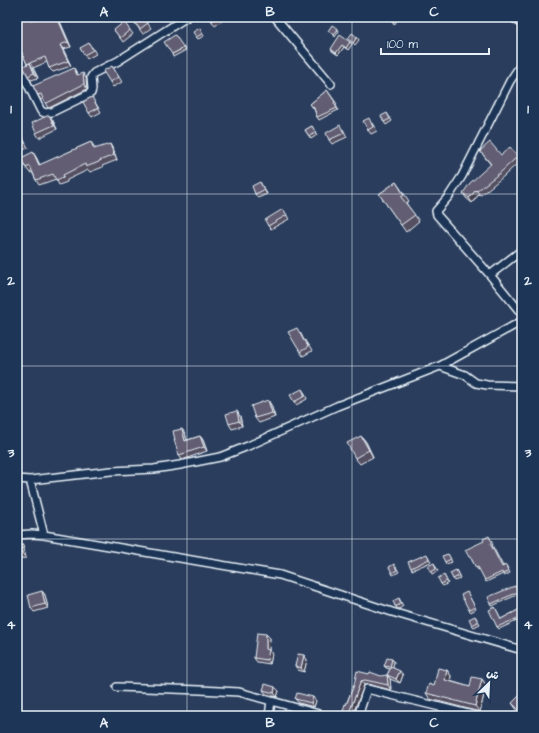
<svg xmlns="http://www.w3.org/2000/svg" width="539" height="733" font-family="'Architects Daughter','Playpen Sans Arabic',sans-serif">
  <rect width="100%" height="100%" fill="#2b3d5c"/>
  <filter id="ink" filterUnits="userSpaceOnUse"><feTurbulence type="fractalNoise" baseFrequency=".025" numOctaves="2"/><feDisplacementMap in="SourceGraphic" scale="8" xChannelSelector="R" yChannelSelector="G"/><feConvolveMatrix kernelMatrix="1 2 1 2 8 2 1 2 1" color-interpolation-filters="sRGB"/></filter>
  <g filter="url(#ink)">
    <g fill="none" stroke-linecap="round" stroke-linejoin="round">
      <defs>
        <path id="minor" d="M275 17 331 84
          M512 17 522 24
          M17 22 25 17
          M17 63 41 111 45 113 52 112 91 93 92 89 91 77 94 73 118 61 187 17
          M522 63 510 81 462 176 449 196 436 211 437 215 490 275 522 314
          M490 275 522 250
          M440 366 465 375 476 383 487 385 522 386
          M17 479 30 480
          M17 535 32 534 44 535 280 575 392 612 522 650
          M44 535 30 480 111 471 154 469 180 465 220 457 248 446 337 406 440 366 522 321
          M117 687 200 690 239 692 326 716
          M269 716 271 701
          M358 716 367 689 476 716"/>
      </defs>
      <use href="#minor" stroke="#e8f1f8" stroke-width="10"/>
      <use href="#minor" stroke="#1d3557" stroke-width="7"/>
    </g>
    <path fill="#545062" stroke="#e8f1f8" d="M58 17 71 47 63 49 71 66 53 72 49 68 47 62 33 68 38 78 31 80 28 76 27 64 18 43 17 44V23L31 20Z
      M143 17 151 28 143 34 134 22Z
      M209 17H221L223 20 215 26Z
      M114 30H130L133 34 123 42Z
      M201 31 204 36 198 39 196 37Z
      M350 42 352 44 348 50 344 47 338 55 332 51 331 49Z
      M92 47 96 54 87 59 80 48Z
      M184 48 186 50 173 57 172 54Z
      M112 66 122 82 113 87 110 82Z
      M74 68 78 75 86 78 87 89 51 107 48 108 43 99 41 100 38 95Z
      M327 90 337 104 336 105 338 110 319 120 317 117 314 109 310 104Z
      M95 102 101 112 92 117 89 113Z
      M387 113 392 121 386 125 384 122Z
      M49 115 52 119 57 129 39 138 36 133Z
      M372 123 377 131 371 134 368 130Z
      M312 126 317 135 311 139 305 130Z
      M343 129 347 137 332 144 329 140Z
      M20 133 23 138 28 148 17 152V135Z
      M91 142 96 149H113L117 160 102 166 103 167 90 172 88 170 67 180V182L59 185 56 179 39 185 36 180 32 172 30 173 26 168 36 157 40 165Z
      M480 151 501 155 518 156 521 160 504 176 481 195 479 194 472 203 466 198 463 193 491 165Z
      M396 182 409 201 406 203 419 221 406 232 379 194Z
      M263 187 267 194 258 198 255 194Z
      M283 209 289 219 271 229 268 226Z
      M300 332 304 340 308 345 312 351 303 356 300 352Z
      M302 389 304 392 307 399 296 405 294 402Z
      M268 400 271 405 275 417 259 423 255 418Z
      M240 416 242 426 232 429 229 424Z
      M185 433 187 440 200 436 203 440 207 451 182 460 179 455Z
      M361 436 366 442 373 457 360 464 355 458Z
      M490 539 493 545H492L503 566 506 565 510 573 504 576 503 574 486 582 480 569 478 570 470 557H469L468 555Z
      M17 542H20L23 546 26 558 18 559 17 558Z
      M448 554 452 562 446 564 445 562Z
      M428 556 431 562 412 570 411 568Z
      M434 563 438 571 432 574 431 572Z
      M396 567 399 572 393 575 392 573Z
      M456 570 460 578 455 581 453 579Z
      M444 575 448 583 443 586 441 584Z
      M515 586 519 594 492 606 491 604Z
      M42 591 45 595 48 608 34 612 31 608Z
      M467 592 476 609 471 612 469 610Z
      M399 598 403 606 399 609 397 608 395 606Z
      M495 607 501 619 522 608 519 620 499 629 497 627Z
      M475 616 480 624 474 627 472 625Z
      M266 634 270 638 269 650 272 654 270 664 257 662 254 658Z
      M304 655 307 660 304 672 298 670 295 666Z
      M392 659 394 662 392 667 403 675 400 683 390 679 387 675 390 669 386 668 384 666Z
      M447 670 451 676 450 681 470 687 482 679 486 685 480 712 430 699 426 693 434 686Z
      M369 674 390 679 391 690 368 684 364 685 353 714 354 716H343L342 714 354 685Z
      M275 687 279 691 277 697 266 694 263 690Z
      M522 693V715L517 710 512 703Z
      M295 699 316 701 314 707 299 703Z"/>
    <path fill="#454150" stroke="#e8f1f8" d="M57 17H58L71 47 68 42Z
      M397 17 398 19 394 25 393 23Z
      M338 29 339 31 335 37 334 35Z
      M357 37 359 40 355 45 353 43Z
      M350 42 352 44 348 50 346 48Z
      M60 45 63 49 71 66 68 61Z
      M342 45 344 47 338 55 336 53Z
      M30 63 33 68 38 78 34 73Z
      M83 73 86 78 87 89 84 84Z
      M49 115 52 119 57 129 54 125Z
      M110 144 113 149 117 160 114 155Z
      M33 152 36 157 42 170 39 165Z
      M260 182 263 187 267 194 264 190Z
      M476 190 479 194 472 203 469 198Z
      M268 400 271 405 275 417 272 413Z
      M237 411 240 416 242 426 239 421Z
      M182 429 185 433 188 445 185 441Z
      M200 436 203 440 207 451 204 447Z
      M361 436 366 442 373 457Z
      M20 542 23 546 26 558 22 553Z
      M42 591 45 595 48 608 45 604Z
      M266 634 270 638 269 650 272 654 270 664 267 660 266 649Z
      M304 655 307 660 304 672 301 668Z
      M392 659 394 662 392 670 390 667Z
      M447 670 451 676 449 686 445 680Z
      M400 671 403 675 400 683 396 679Z
      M387 675 390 679 391 690 388 685Z
      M482 679 486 685 480 712 475 706Z
      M361 681 364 685 353 714 354 716H351L350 710Z
      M275 687 279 691 277 697 274 693Z
      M313 697 316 701 314 707 311 703Z"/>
    <path fill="#625d72" stroke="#e8f1f8" d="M29 17 31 21 37 17H57L68 42 60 45 68 61 49 68 45 57 27 64 17 42V23Z
      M140 17H143L148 23 140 29 134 22Z
      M209 17H218L212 21Z
      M388 17H396L393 23 387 18Z
      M124 22 130 30 120 38 114 30Z
      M332 25 338 29 334 35 328 31Z
      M200 28 202 34 196 37 193 32Z
      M352 33 357 37 353 43 348 39Z
      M175 35 184 48 172 54 164 42Z
      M340 35 350 42 346 48 342 45 336 53 331 49Z
      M89 43 93 50 84 55 80 48Z
      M30 63 34 73 28 76 23 66Z
      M112 66 119 77 110 82 103 71Z
      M74 68 77 75 83 73 84 84 47 103H45L41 94 38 95 33 86Z
      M327 90 335 102 334 103 337 108 317 117 314 108 310 104Z
      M92 97 98 108 89 113 83 102Z
      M387 113 390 119 384 122 381 116Z
      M49 115 54 125 36 133 32 123Z
      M369 118 373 127 368 130 363 121Z
      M340 125 344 133 329 140 326 133Z
      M312 126 316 133 309 136 305 130Z
      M20 133 25 143 17 146V135Z
      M91 142 94 149 110 144 114 155 99 161V162L86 167 85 164 63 175 64 177 56 180 53 174 36 180 30 166 26 168 21 158 33 152 39 165Z
      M490 142 501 155 510 147 518 156 501 172 477 191 476 190 469 198 463 193 470 183 491 164 480 151Z
      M260 182 264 190 255 194 252 186Z
      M396 182 404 195 401 197 415 215 401 225 379 194Z
      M283 209 287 215 268 226 265 220Z
      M297 328 304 341 305 340 308 347 300 352 288 332Z
      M302 389 305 396 294 402 290 395Z
      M268 400 272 413 255 418 251 406Z
      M237 411 239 421 229 424 226 414Z
      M182 429 185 441 200 436 204 447 179 455 174 440H175L173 431Z
      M361 436 369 450 355 458 347 443Z
      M522 524V531H521L518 526Z
      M489 536 492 542 490 543 502 567 506 565 508 571 503 574 502 572 485 580 478 567 476 568 469 554 468 555 465 550 484 541 483 539Z
      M17 542H20L22 553 17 554Z
      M427 554 429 559 411 568 408 562Z
      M448 554 451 559 445 562 442 556Z
      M434 563 436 569 431 572 428 566Z
      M394 564 397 570 392 573 389 567Z
      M456 570 459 576 453 579 450 573Z
      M444 575 447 581 441 584 438 578Z
      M515 586 518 592 491 604 488 597Z
      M42 591 45 604 31 608 28 595Z
      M467 592 475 607 469 610 461 595Z
      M399 598 401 604 397 606H395L393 601Z
      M495 607 501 619 522 608V625L518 618 497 627 489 610Z
      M475 616 478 622 472 625 469 619Z
      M257 633 266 634V649L269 650 267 660 254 658Z
      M298 654 304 655 301 668 295 666Z
      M387 658 392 659 390 667 384 666Z
      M391 667 400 671 396 679 387 675Z
      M438 668 447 670 445 680 470 687 472 677 482 679 475 706 426 693 429 684 434 686Z
      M357 671 369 674 370 672 381 676 387 675 388 685 365 680 361 681 350 710 351 716H348L342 714 345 704 346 705 354 685Z
      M265 684 275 687 274 693 263 690Z
      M297 693 313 697 311 703 295 699Z
      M522 693V713L512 703Z
      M201 713 210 715V716H201Z"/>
  </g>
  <path fill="none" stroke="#e8f1f8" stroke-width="1" stroke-opacity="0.55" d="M187 17V716M352 17V716M17 194H522M17 366H522M17 539H522"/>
  <rect width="539" height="733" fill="none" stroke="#1d3557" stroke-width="44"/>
  <g transform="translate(489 683) rotate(24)" stroke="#1d3557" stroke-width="3" paint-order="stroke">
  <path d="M0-3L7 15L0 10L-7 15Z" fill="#e8f1f8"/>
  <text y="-6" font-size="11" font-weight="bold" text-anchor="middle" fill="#e8f1f8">ش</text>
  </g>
  <path d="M381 48v6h108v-6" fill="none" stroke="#e8f1f8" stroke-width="2"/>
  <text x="387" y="48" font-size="12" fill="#e8f1f8" stroke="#1d3557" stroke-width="3" paint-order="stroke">100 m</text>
  <rect x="22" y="22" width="495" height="689" fill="none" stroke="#e8f1f8" stroke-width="1.5"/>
  <g font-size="13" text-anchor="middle" font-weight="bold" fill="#e8f1f8">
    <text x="104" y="16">A</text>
    <text x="270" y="16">B</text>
    <text x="434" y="16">C</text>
    <text x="11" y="113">1</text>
    <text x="528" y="113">1</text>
    <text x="11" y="285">2</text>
    <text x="528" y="285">2</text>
    <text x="11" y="457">3</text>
    <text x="528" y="457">3</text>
    <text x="11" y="629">4</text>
    <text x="528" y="629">4</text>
    <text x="104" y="727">A</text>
    <text x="270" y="727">B</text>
    <text x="434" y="727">C</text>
  </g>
</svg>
